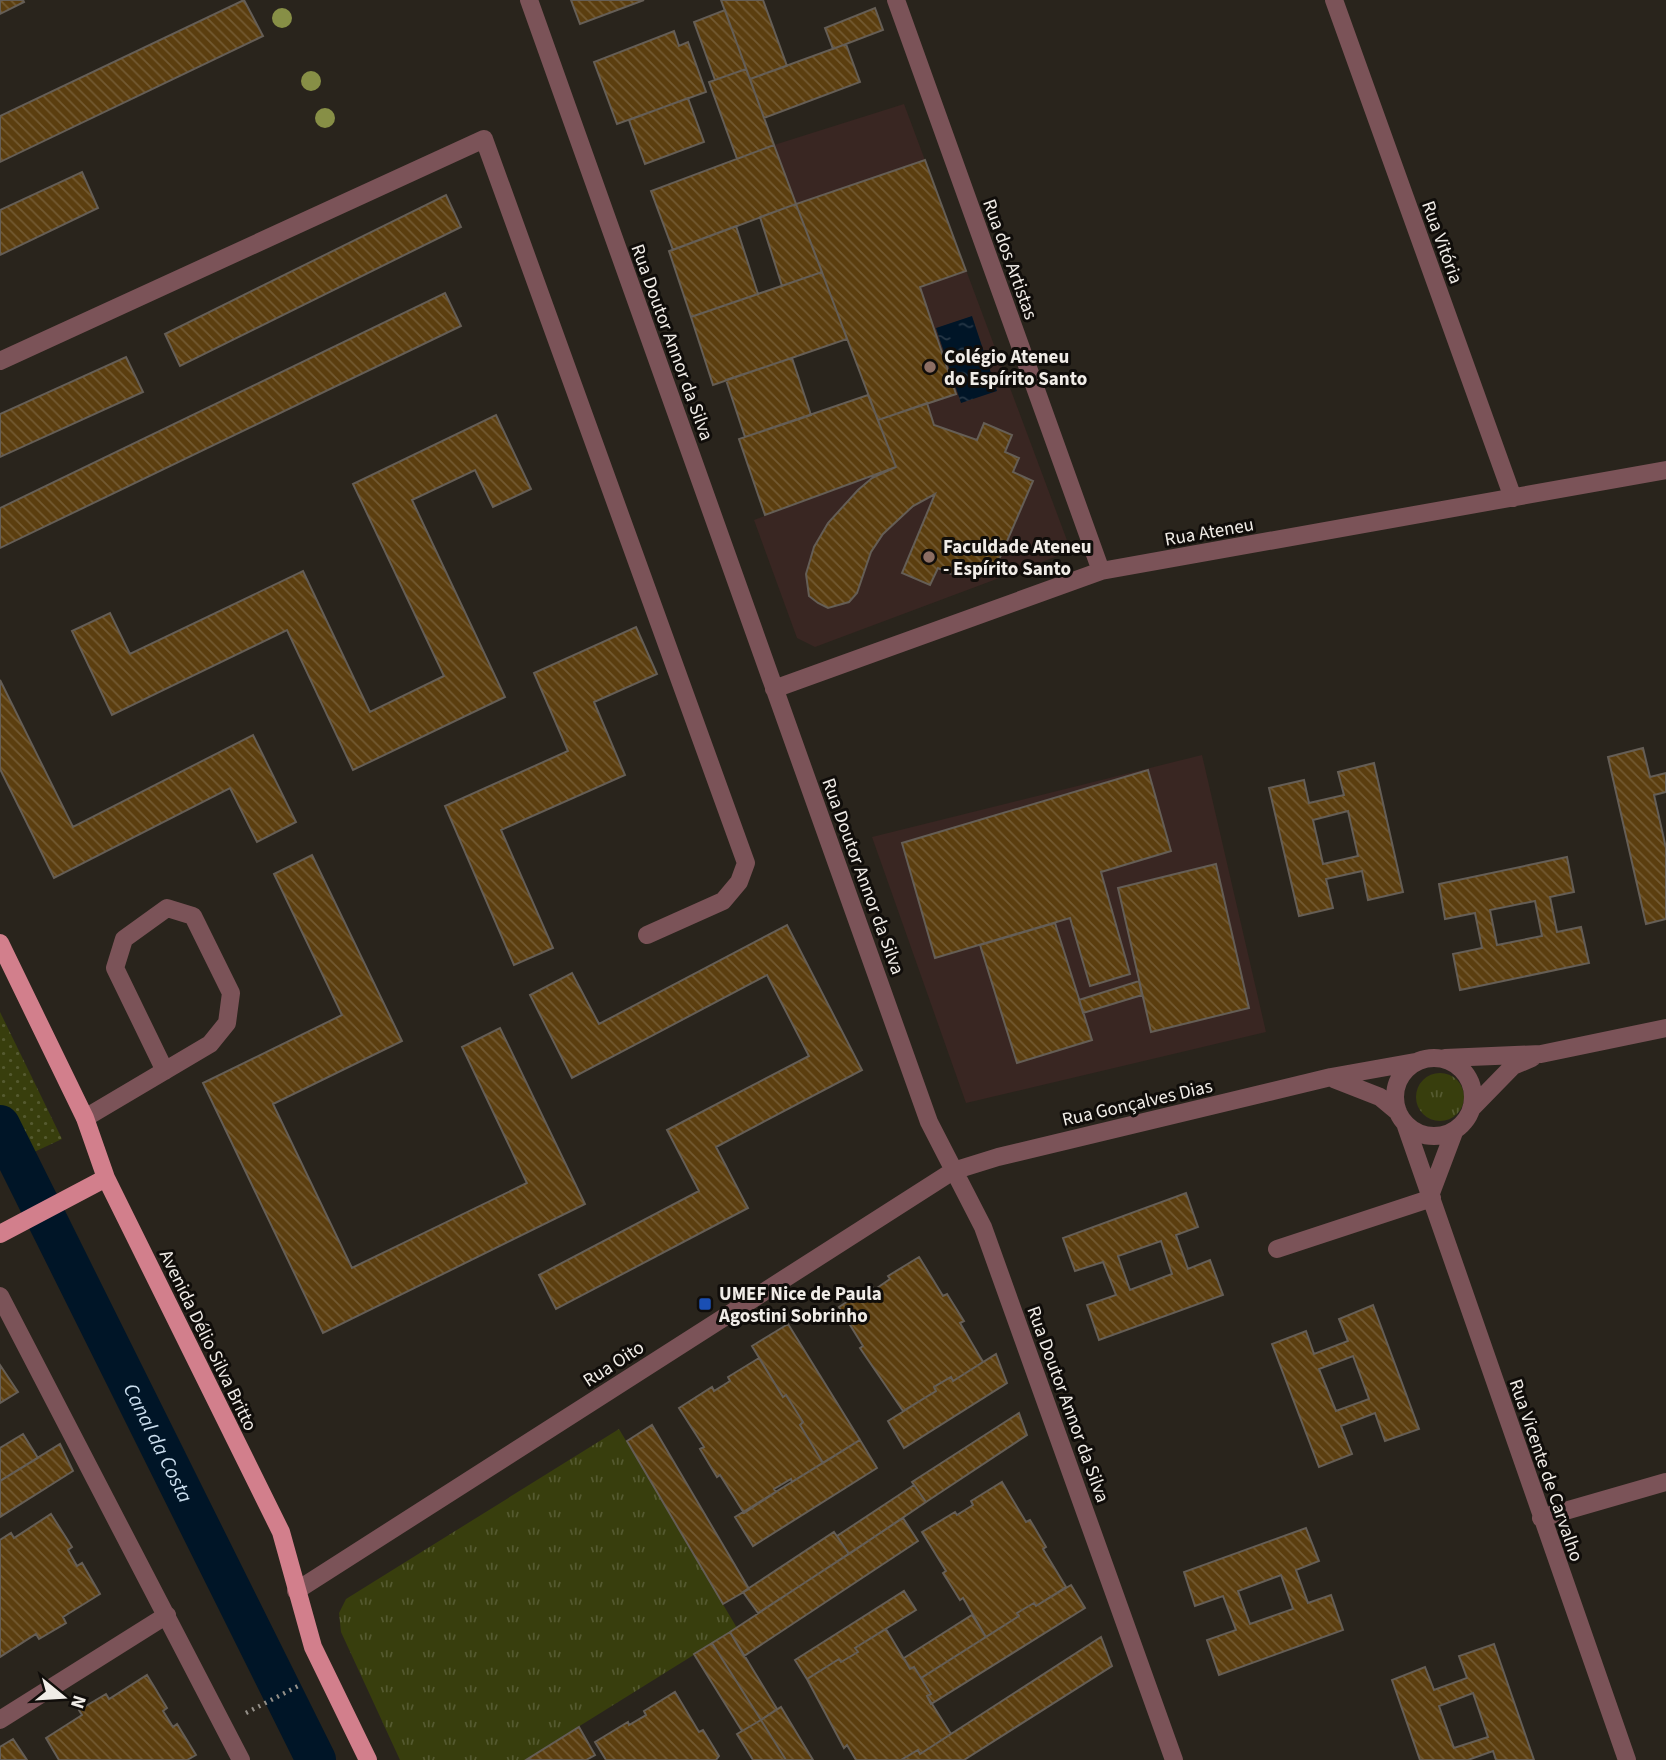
<svg xmlns="http://www.w3.org/2000/svg" width="1666" height="1760" font-family="'Source Sans 3',sans-serif">
  <defs>
    <pattern id="grass-tufts" width="24" height="20" patternUnits="userSpaceOnUse" patternTransform="scale(1.75)"><rect width="24" height="20" fill="#383e0d"/><path d="M3 7l-1-3M5 7V3M7 7l1-3M15 17l-1-3M17 17v-4M19 17l1-3" fill="none" stroke="#555a30"/></pattern>
    <pattern id="garden-dots" width="8" height="8" patternUnits="userSpaceOnUse" patternTransform="scale(1.75)"><rect width="8" height="8" fill="#383e0d"/><path d="M2 2h.1M6 6h.1" fill="none" stroke="#555a30" stroke-width="1.8" stroke-linecap="round"/></pattern>
    <pattern id="water-ripples" width="26" height="14" patternUnits="userSpaceOnUse" patternTransform="scale(1.75)"><rect width="26" height="14" fill="#001527"/><path d="M2 4q2-2 4 0t4 0M15 11q2-2 4 0t4 0" fill="none" stroke="#263746"/></pattern>
    <pattern id="building-back-hatch" width="6" height="6" patternUnits="userSpaceOnUse" patternTransform="scale(1.75)"><rect width="6" height="6" fill="#5b3e0f"/><path d="M-1 5l2 2M0 0l6 6M5-1l2 2" fill="none" stroke="#735a32"/></pattern>
  </defs>
  <rect width="100%" height="100%" fill="#29241c"/>
  <path fill="#392622" d="M904 104 1071 551 815 647 797 638 754 520 896 467 774 145Z
    M1202 755 1266 1032 966 1103 872 837Z"/>
  <path fill="url(#grass-tufts)" d="M1416 1097a24 24 0 1 1 48 0a24 24 0 1 1-48 0Z
    M619 1429 737 1628 525 1760H400L341 1632 339 1613 346 1599Z"/>
  <path fill="url(#garden-dots)" d="M0 1012 62 1139 0 1168Z"/>
  <path fill="url(#water-ripples)" d="M972 316 997 391 961 403 936 328Z
    M301 1694 334 1760H304L278 1706Z"/>
  <g fill="none" stroke-linecap="round" stroke-linejoin="round">
    <path stroke="#001527" stroke-width="40" id="s1" d="M0 1125 316 1760"/>
  </g>
  <path fill="url(#building-back-hatch)" stroke="#655e56" stroke-width="2" fill-rule="evenodd" d="M0 0H23L24 2 0 14Z
    M244 0 263 36 0 162V116Z
    M571 0H644L580 24Z
    M721 0H763L787 66 750 79Z
    M875 8 883 30 833 49 825 28Z
    M725 10 746 69 715 80 694 22Z
    M674 31 679 46 688 42 706 92 617 124 594 62Z
    M846 44 860 82 764 118 750 79Z
    M746 69 774 145 737 159 709 82Z
    M688 98 704 142 645 164 629 120Z
    M774 145 796 204 673 250 651 191Z
    M925 160 966 271 920 287 956 394 878 420 796 204Z
    M82 172 98 208 0 255V210Z
    M446 195 461 227 180 366 165 334Z
    M796 204 822 272 782 286 760 217Z
    M736 226 758 294 691 317 669 251Z
    M822 272 847 339 713 385 691 317Z
    M445 293 461 326 0 548V508Z
    M126 357 143 392 0 457V414Z
    M792 358 811 415 745 437 726 380Z
    M868 395 896 467 765 515 739 439Z
    M927 403 934 425 977 440 984 423 1012 435 1005 452 1019 458 1013 472 1033 481 992 576 963 563 958 577 938 568 930 585 902 573 935 494 913 506 883 534 871 552 857 593 849 602 828 608 818 603 809 596 806 574 814 547 828 523 858 490 872 478 896 467 878 420Z
    M496 415 531 489 493 507 475 470 412 500 505 697 353 770 287 630 112 715 72 631 110 613 130 654 303 571 370 712 444 676 353 484Z
    M636 627 657 674 594 702 625 775 501 830 553 948 514 965 445 806 568 751 534 673Z
    M0 680 73 827 253 735 296 822 257 842 230 788 54 878 0 769Z
    M1643 748 1650 777 1666 773V792L1654 795 1666 848V919L1646 924 1608 757Z
    M1374 763 1403 892 1368 900 1362 871 1326 879 1333 908 1299 916 1269 788 1304 780 1309 803 1344 795 1338 772ZM1348 811 1358 856 1323 864 1313 820Z
    M1148 770 1171 851 1101 872 1130 974 1090 986 1070 918 935 958 902 843Z
    M312 855 402 1041 273 1104 352 1268 527 1183 462 1047 500 1028 585 1204 323 1333 203 1083 342 1015 274 874Z
    M1567 857 1574 892 1550 897 1557 932 1581 927 1589 963 1460 990 1453 954 1482 948 1475 913 1445 919 1439 884ZM1535 901 1542 936 1497 945 1490 910Z
    M1216 864 1249 1008 1151 1032 1118 888Z
    M1055 923 1092 1040 1017 1063 980 945Z
    M787 925 862 1070 716 1147 748 1208 556 1309 539 1275 699 1191 667 1130 809 1056 767 975 572 1078 530 995 572 973 599 1024Z
    M1139 981 1142 995 1083 1013 1079 1000Z
    M1186 1193 1198 1227 1176 1235 1188 1269 1210 1260 1223 1295 1099 1340 1087 1305 1116 1295 1103 1262 1075 1271 1063 1238ZM1161 1241 1172 1274 1130 1290 1118 1256Z
    M919 1257 943 1296 947 1294 964 1321 960 1323 983 1362 953 1381 951 1377 934 1387 936 1391 903 1411 860 1348 863 1346 839 1307 872 1286 874 1290 890 1279 888 1276Z
    M1373 1305 1419 1429 1385 1441 1375 1413 1341 1426 1352 1454 1319 1467 1272 1344 1306 1331 1314 1354 1348 1341 1339 1319ZM1353 1356 1369 1399 1336 1411 1319 1369Z
    M788 1324 860 1440 823 1463 800 1425 803 1422 786 1395 783 1397 752 1346Z
    M996 1354 1007 1383 904 1448 888 1421 936 1391 934 1387 951 1377 953 1381Z
    M759 1358 783 1397 786 1395 803 1422 800 1425 823 1463 792 1482 791 1479 774 1489 776 1492 744 1513 720 1475 717 1477 700 1449 704 1447 679 1408 712 1387 714 1391 730 1381 728 1377Z
    M0 1365 18 1392 0 1403Z
    M1019 1413 1027 1435 926 1502 912 1482Z
    M652 1425 749 1589 723 1604 627 1441Z
    M23 1434 38 1458 0 1481V1448Z
    M860 1440 877 1468 753 1546 735 1517Z
    M60 1444 73 1471 0 1517V1481Z
    M1002 1482 1026 1522 1030 1520 1046 1547 1043 1549 1066 1587 1036 1606 1034 1603 1017 1613 1019 1616 986 1637 963 1598 960 1600 943 1573 946 1571 922 1532 955 1512 957 1515 973 1505 971 1501Z
    M914 1485 926 1502 849 1554 837 1536Z
    M51 1514 72 1547 68 1550 77 1566 82 1563 100 1594 63 1617 66 1623 39 1639 36 1634 0 1657V1540L11 1533 14 1538Z
    M903 1518 918 1541 744 1656 730 1632Z
    M1306 1528 1319 1561 1296 1570 1308 1603 1331 1595 1343 1630 1219 1675 1207 1640 1236 1630 1223 1596 1195 1606 1184 1572ZM1281 1575 1293 1609 1250 1624 1238 1591Z
    M834 1532 849 1554 758 1613 743 1592Z
    M1071 1585 1085 1608 931 1704 927 1696 931 1694 921 1678 1019 1616 1017 1613 1034 1603 1036 1606Z
    M904 1591 916 1610 855 1648 858 1652 841 1662 839 1659 807 1679 795 1660Z
    M972 1615 986 1637 921 1678 914 1667 910 1669 904 1658Z
    M886 1629 910 1669 914 1667 931 1694 927 1696 951 1734 920 1754 918 1750 901 1760H856L847 1745 844 1748 807 1679 839 1659 841 1662 858 1652 855 1648Z
    M730 1632 777 1709 761 1720 712 1643Z
    M1101 1637 1112 1666 964 1760H901L918 1750 920 1754Z
    M712 1643 761 1720 742 1731 694 1654Z
    M1494 1644 1534 1760H1496L1493 1751 1468 1760H1420L1392 1680 1425 1667 1434 1690 1467 1678 1459 1656ZM1473 1693 1488 1737 1454 1748 1439 1706Z
    M147 1675 167 1708 163 1711 173 1727 177 1724 196 1755 187 1760H59L46 1738 82 1715 79 1710 106 1694 109 1699Z
    M675 1692 699 1732 703 1730 719 1756 716 1760H606L595 1742 628 1722 629 1725 646 1715 644 1711Z
    M781 1707 813 1760H786L761 1720Z
    M761 1720 786 1760H753L737 1734Z
    M579 1727 595 1755 586 1760H526Z
    M13 1739 27 1760H0V1747Z"/>
  <g fill="none" stroke-linecap="round" stroke-linejoin="round">
    <path stroke="#949089" stroke-width="4.5" stroke-dasharray="2 5" stroke-linecap="butt" d="M246 1713 300 1685"/>
    <path stroke="#7b5358" stroke-width="18" d="M529 0 929 1122 983 1227 1174 1760
      M896 0 1101 571
      M1334 0 1513 498
      M0 361 484 139 746 863 739 882 723 901 647 935
      M774 689 1101 571 1666 470
      M1395 1097a39 39 0 1 1 78 0a39 39 0 1 1-78 0Z
      M1445 1058 1541 1054 1666 1028
      M1334 1079 1380 1097 1398 1112
      M1473 1107 1513 1066 1532 1058
      M85 1118 210 1044 227 1023 231 993 193 916 167 908 124 939 115 968 165 1071
      M1406 1126 1627 1760
      M1431 1193 1454 1132
      M1277 1249 1432 1198
      M0 1296 241 1760
      M1541 1518 1666 1482
      M296 1591 953 1171 998 1157 1331 1077 1415 1062
      M0 1720 167 1615"/>
    <path stroke="#d27f8c" stroke-width="18" d="M0 943 85 1118 106 1178 281 1532 313 1647 368 1760
      M0 1234 106 1178"/>
  </g>
  <g fill="#878f46">
    <circle cx="282" cy="18" r="10"/>
    <circle cx="311" cy="81" r="10"/>
    <circle cx="325" cy="118" r="10"/>
  </g>
  <g fill="#8d6e63" stroke="#100d0a" stroke-width="2.5">
    <circle cx="930" cy="367" r="7"/>
    <circle cx="929" cy="557" r="7"/>
  </g>
  <rect fill="#1a4fb4" stroke="#100d0a" stroke-width="2.5" x="698" y="1297" width="14" height="14" rx="3.5"/>
  <g text-anchor="middle" stroke-width="6" stroke-linejoin="round" paint-order="stroke">
    <g font-size="19" fill="#f0ece7" stroke="#100d0a">
      <text transform="translate(1443 242) rotate(70)" y="7">Rua Vitória</text>
      <text transform="translate(1011 259) rotate(70)" y="7">Rua dos Artistas</text>
      <text transform="translate(673 342) rotate(70)" y="7">Rua Doutor Annor da Silva</text>
      <text transform="translate(1209 531) rotate(-10)" y="7">Rua Ateneu</text>
      <text transform="translate(864 876) rotate(70)" y="7">Rua Doutor Annor da Silva</text>
      <text transform="translate(1137 1102) rotate(-13)" y="7">Rua Gonçalves Dias</text>
      <text transform="translate(209 1340) rotate(64)" y="7">Avenida Délio Silva Britto</text>
      <text transform="translate(613 1363) rotate(-33)" y="7">Rua Oito</text>
      <text transform="translate(1069 1404) rotate(70)" y="7">Rua Doutor Annor da Silva</text>
      <text transform="translate(1547 1470) rotate(71)" y="7">Rua Vicente de Carvalho</text>
    </g>
    <g font-size="19" font-weight="bold" fill="#f0ece7" stroke="#100d0a" text-anchor="start">
      <text x="944" y="363">Colégio Ateneu<tspan x="944" dy="22">do Espírito Santo</tspan></text>
      <text x="943" y="553">Faculdade Ateneu<tspan x="943" dy="22">- Espírito Santo</tspan></text>
      <text x="719" y="1300">UMEF Nice de Paula<tspan x="719" dy="22">Agostini Sobrinho</tspan></text>
    </g>
    <g font-size="21" font-style="italic" fill="#cbdeee" stroke="#100d0a">
      <text dy="7" stroke="none"><textPath href="#s1" startOffset="355">Canal da Costa</textPath></text>
    </g>
  </g>
  <g transform="translate(63 1697) rotate(108)" stroke="#100d0a" stroke-width="5" paint-order="stroke">
  <path d="M0-5L12 26L0 18L-12 26Z" fill="#f0ece7"/>
  <text y="-10" font-size="19" font-weight="bold" text-anchor="middle" fill="#f0ece7">N</text>
  </g>
</svg>
